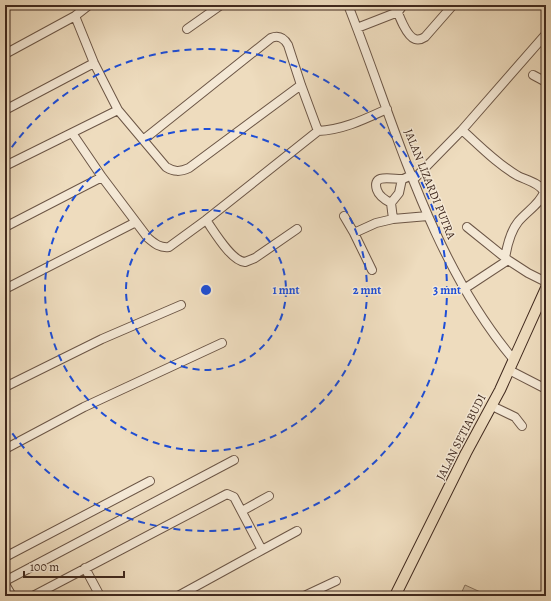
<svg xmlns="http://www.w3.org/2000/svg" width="551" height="601" font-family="Alegreya,serif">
  <rect width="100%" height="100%" fill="#eedcbe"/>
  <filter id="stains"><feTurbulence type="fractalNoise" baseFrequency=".005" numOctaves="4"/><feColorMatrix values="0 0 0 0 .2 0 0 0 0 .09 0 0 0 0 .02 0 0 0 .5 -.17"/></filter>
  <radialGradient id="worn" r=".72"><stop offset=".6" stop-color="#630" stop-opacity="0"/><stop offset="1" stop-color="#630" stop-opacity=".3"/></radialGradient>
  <path fill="#d0bea3" stroke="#887460" d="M465 585 487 595 486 596H460Z"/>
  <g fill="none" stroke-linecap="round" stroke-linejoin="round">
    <defs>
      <path id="minor" d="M348 5C396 126 429 259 514 360
        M395 5C398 13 406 36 415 39 418 40 422 39 425 37L453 5
        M75 16 94 63 118 110 166 167C174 172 180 172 189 168L301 85
        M357 28 398 12 403 5
        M187 29 221 5
        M5 54 75 16 89 5
        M533 75 546 82
        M5 110 94 63
        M72 133 102 177 148 238C155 244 160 248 169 247L206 220 318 131C343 130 365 119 387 109
        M143 140 271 38C279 35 284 38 288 45L301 85 318 131
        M5 166 118 110
        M414 179 462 130
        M391 203C385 200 379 196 377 190 371 172 395 180 403 179 406 178 409 176 412 175
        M344 216 354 233 376 223 393 219 428 216
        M393 219 391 203 399 193 402 179
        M206 220C214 231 231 261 245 262L255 258 297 229
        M5 227 102 177
        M467 227 508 260 528 273 546 282
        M354 233 372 270
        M505 258C507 246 510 232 518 222 526 212 540 204 544 192 540 183 526 180 518 176 497 164 480 146 462 130L546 34
        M5 289 136 222
        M464 289 508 260
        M509 370 546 389
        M5 387 102 339 181 305
        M492 406 515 417 522 426
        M5 449 84 407 222 343
        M242 511 269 496
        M5 557 150 481
        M85 568 100 596
        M5 581 234 460
        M5 584 12 596
        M33 596 227 494 234 497 262 550 297 531
        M178 596 262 550
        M304 596 336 581"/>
      <path id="major" d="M395 596 466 453 500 390 546 288"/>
    </defs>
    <use href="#minor" stroke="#6c5646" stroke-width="10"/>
    <use href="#major" stroke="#40291e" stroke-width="12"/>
    <use href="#minor" stroke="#f4e8d5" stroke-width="8"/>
    <use href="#major" stroke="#eedcbe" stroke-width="10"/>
  </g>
  <g fill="none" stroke="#1d4ed8" stroke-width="2" stroke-dasharray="7 5">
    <circle cx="206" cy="290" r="80"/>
    <circle cx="206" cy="290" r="161"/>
    <path d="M5 157A241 241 0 1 1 5 423"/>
  </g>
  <g text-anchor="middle" stroke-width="3" stroke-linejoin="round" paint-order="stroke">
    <g font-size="12" fill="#40291e" stroke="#f4e8d5">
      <text transform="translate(430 184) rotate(68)" y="4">JALAN LIZARDI PUTRA</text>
      <text transform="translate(461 437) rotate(-63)" y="4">JALAN SETIABUDI</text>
    </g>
  </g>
  <circle cx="206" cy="290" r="6" fill="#1d4ed8" stroke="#f4e8d5" stroke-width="2"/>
  <g font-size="12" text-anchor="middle" font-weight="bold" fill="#1d4ed8" stroke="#f4e8d5" stroke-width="3" stroke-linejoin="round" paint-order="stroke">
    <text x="286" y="294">1 mnt</text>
    <text x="367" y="294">2 mnt</text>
    <text x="447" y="294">3 mnt</text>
  </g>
  <rect width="551" height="601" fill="none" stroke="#eedcbe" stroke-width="20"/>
  <rect x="6" y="6" width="539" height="589" fill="none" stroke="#40291e" stroke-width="2"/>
  <rect x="10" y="10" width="531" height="581" fill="none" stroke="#40291e"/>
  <path d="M24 571v6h100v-6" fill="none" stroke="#40291e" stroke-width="2"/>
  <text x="30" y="571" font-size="12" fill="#40291e" stroke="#f4e8d5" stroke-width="3" paint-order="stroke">100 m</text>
  <rect width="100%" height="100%" filter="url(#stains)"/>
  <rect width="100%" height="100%" fill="url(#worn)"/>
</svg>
